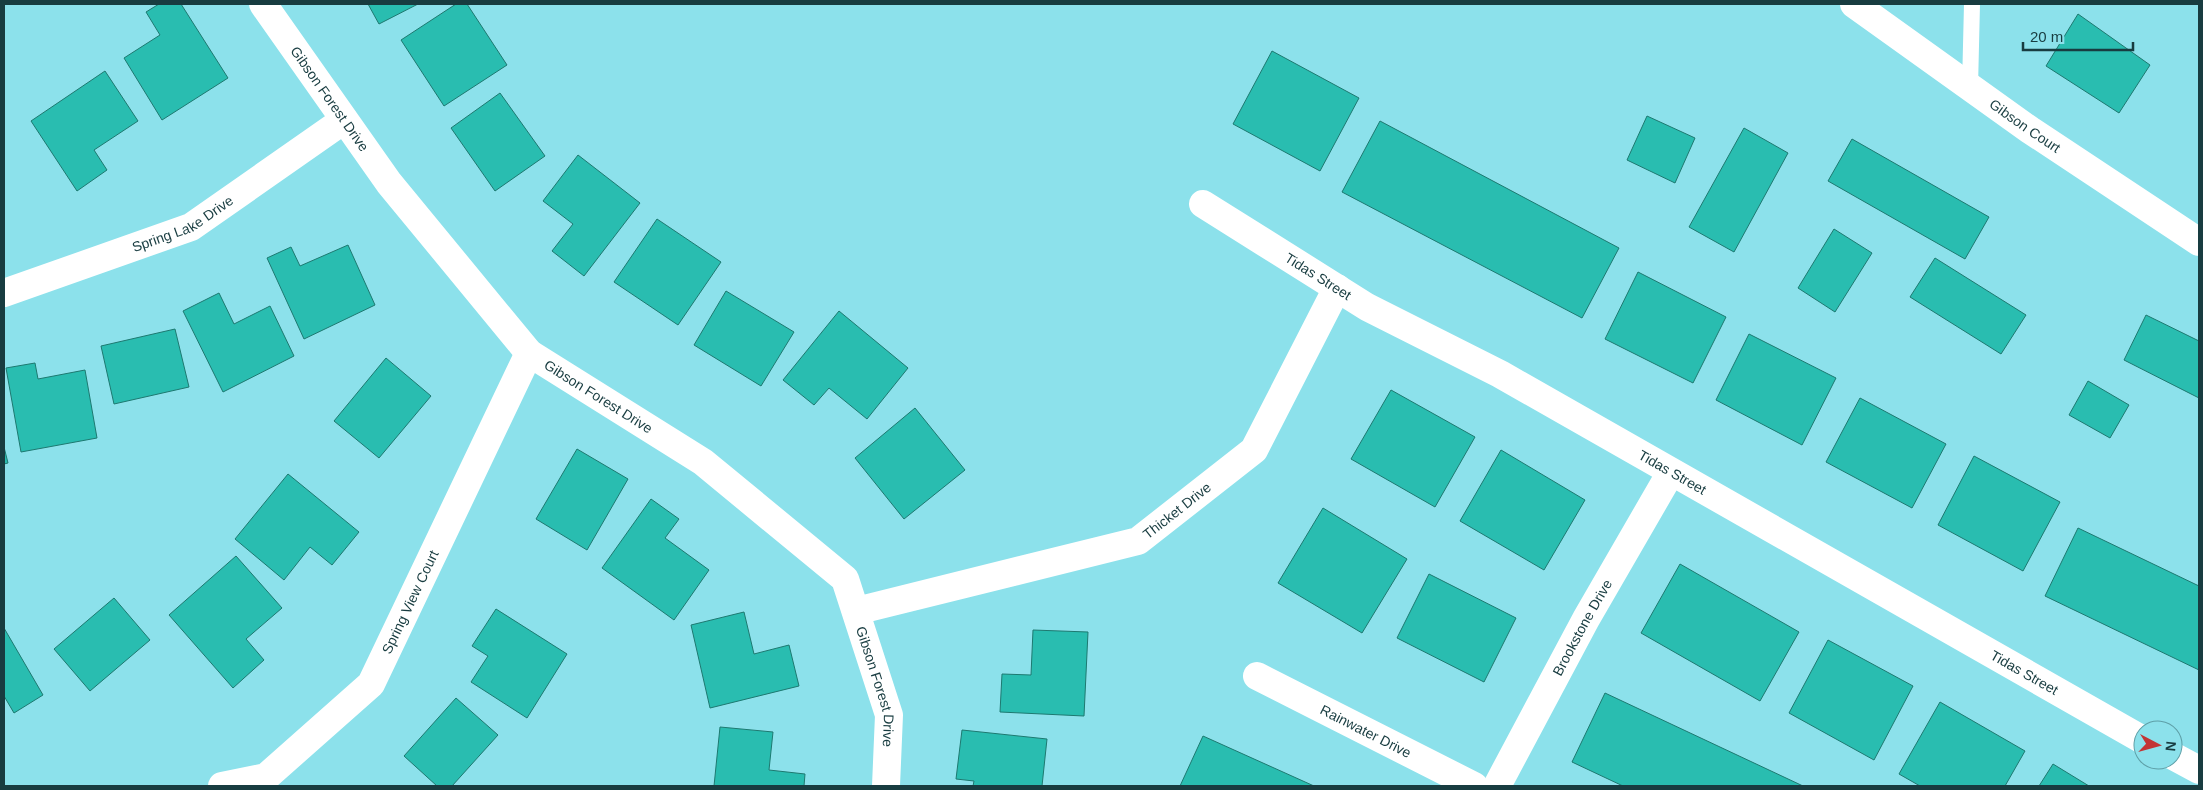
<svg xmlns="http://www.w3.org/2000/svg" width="2203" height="790" font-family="Helvetica,sans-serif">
  <rect width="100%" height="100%" fill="#8ce1eb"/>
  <path fill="#29bdb0" stroke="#1d7970" d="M159 4H181L228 78 162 120 124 58 160 35 146 12Z
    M368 4H418L379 24Z
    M456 4H467L507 65 444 106 401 40Z
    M2078 14 2150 65 2119 113 2046 66Z
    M1272 51 1359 98 1320 171 1233 124Z
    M105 71 138 121 94 150 107 170 77 191 31 121Z
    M500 93 545 156 495 191 451 128Z
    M1647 116 1695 138 1675 183 1627 160Z
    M1380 121 1619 248 1582 318 1342 192Z
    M1744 128 1788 153 1734 252 1689 227Z
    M1852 139 1989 217 1965 259 1828 181Z
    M578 155 640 203 584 276 552 251 573 224 543 201Z
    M657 219 721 262 678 325 614 282Z
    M1834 229 1872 253 1835 312 1798 288Z
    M348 245 375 305 304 339 267 258 291 247 300 266Z
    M1935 258 2026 315 2001 354 1910 297Z
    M1638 272 1726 317 1693 383 1605 339Z
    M726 291 794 332 761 386 694 345Z
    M219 293 234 324 270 306 294 356 223 392 183 311Z
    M839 311 908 368 867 419 829 388 814 405 783 380Z
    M2146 315 2199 341V398L2124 360Z
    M175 329 189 387 114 404 101 346Z
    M1749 334 1836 378 1802 445 1716 400Z
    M386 358 431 396 379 458 334 421Z
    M35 363 38 379 85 370 97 438 21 452 6 368Z
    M2088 381 2129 405 2110 438 2069 415Z
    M1391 390 1475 437 1435 507 1351 459Z
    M1860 398 1946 444 1912 508 1826 462Z
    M915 408 965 470 904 519 855 458Z
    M4 447 8 463 4 464Z
    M577 449 628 479 587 550 536 519Z
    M1501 450 1585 500 1544 570 1460 521Z
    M1974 456 2060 502 2023 571 1938 525Z
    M288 474 359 532 332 565 310 547 284 580 235 539Z
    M651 499 679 519 665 538 709 570 674 620 602 568Z
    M1323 508 1407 559 1362 633 1278 583Z
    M2078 528 2199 586V670L2045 596Z
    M236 556 282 608 246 639 264 660 233 688 169 615Z
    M1680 564 1799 632 1760 701 1641 633Z
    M1429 574 1516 618 1484 682 1397 638Z
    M114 598 150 640 90 691 54 649Z
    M496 609 567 654 527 718 471 682 488 656 472 646Z
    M744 612 754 654 789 645 799 686 710 708 691 625Z
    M4 628 43 695 14 713 4 696Z
    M1033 630 1088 632 1084 716 1000 712 1002 674 1031 675Z
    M1828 640 1913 686 1874 760 1789 713Z
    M1605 693 1803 786H1623L1572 762Z
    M456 698 498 735 452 786H437L404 756Z
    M1940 702 2025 751 2005 786H1920L1899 774Z
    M720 727 773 732 769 770 805 774 804 786H714Z
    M962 730 1047 739 1042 786H973L974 781 956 779Z
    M1203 736 1314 786H1180Z
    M2053 764 2089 786H2039Z"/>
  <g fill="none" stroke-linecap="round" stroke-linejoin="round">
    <path stroke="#fff" stroke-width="16" d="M1970 87 1972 4"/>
    <g stroke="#fff" stroke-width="28">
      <path id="s1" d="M263 4 389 183 529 353 703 462 845 579 889 715 886 786"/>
      <path id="s2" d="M1854 4 2030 130 2199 242"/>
      <path id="s3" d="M1203 204 1367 307 1500 374 2143 740"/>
      <path id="s4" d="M4 293 191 227 344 120"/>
      <path id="s5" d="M856 611 1138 541 1254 450 1337 288"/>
      <path id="s6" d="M1257 676 1474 786"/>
      <path d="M2173 756 2199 770"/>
      <path id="s7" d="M222 786 266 777 371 684 529 353"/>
      <path id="s8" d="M1497 786 1586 619 1671 472"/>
    </g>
  </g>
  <g text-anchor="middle" stroke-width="4" stroke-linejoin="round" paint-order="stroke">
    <g font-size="14" fill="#183c40" stroke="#8ce1eb">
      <text dy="5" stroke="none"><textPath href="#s1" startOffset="116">Gibson Forest Drive</textPath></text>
      <text dy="5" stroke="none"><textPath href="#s2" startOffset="210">Gibson Court</textPath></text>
      <text dy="5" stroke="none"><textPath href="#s4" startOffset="192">Spring Lake Drive</textPath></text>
      <text dy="5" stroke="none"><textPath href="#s3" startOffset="136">Tidas Street</textPath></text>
      <text dy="5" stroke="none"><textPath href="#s1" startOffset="521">Gibson Forest Drive</textPath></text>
      <text dy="5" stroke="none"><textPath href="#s3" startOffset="541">Tidas Street</textPath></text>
      <text dy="5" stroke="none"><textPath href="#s5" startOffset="340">Thicket Drive</textPath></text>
      <text dy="5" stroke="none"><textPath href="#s7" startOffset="276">Spring View Court</textPath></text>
      <text dy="5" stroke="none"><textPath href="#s8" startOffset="180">Brookstone Drive</textPath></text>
      <text dy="5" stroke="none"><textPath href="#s3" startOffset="946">Tidas Street</textPath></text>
      <text dy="5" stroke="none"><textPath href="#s1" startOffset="941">Gibson Forest Drive</textPath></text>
      <text dy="5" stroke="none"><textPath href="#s6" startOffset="122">Rainwater Drive</textPath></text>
    </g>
  </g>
  <rect width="2203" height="790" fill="none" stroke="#183c40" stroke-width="10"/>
  <g transform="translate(2158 745) rotate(96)"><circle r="24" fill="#8ce1eb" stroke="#5e9fa7"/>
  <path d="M0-4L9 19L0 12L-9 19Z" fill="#c33534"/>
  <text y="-8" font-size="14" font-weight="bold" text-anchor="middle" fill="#183c40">N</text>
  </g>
  <path d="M2023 42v8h110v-8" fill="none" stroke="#183c40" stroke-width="2.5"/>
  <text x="2030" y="42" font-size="15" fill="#183c40" stroke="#8ce1eb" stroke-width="4" paint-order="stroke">20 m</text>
</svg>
